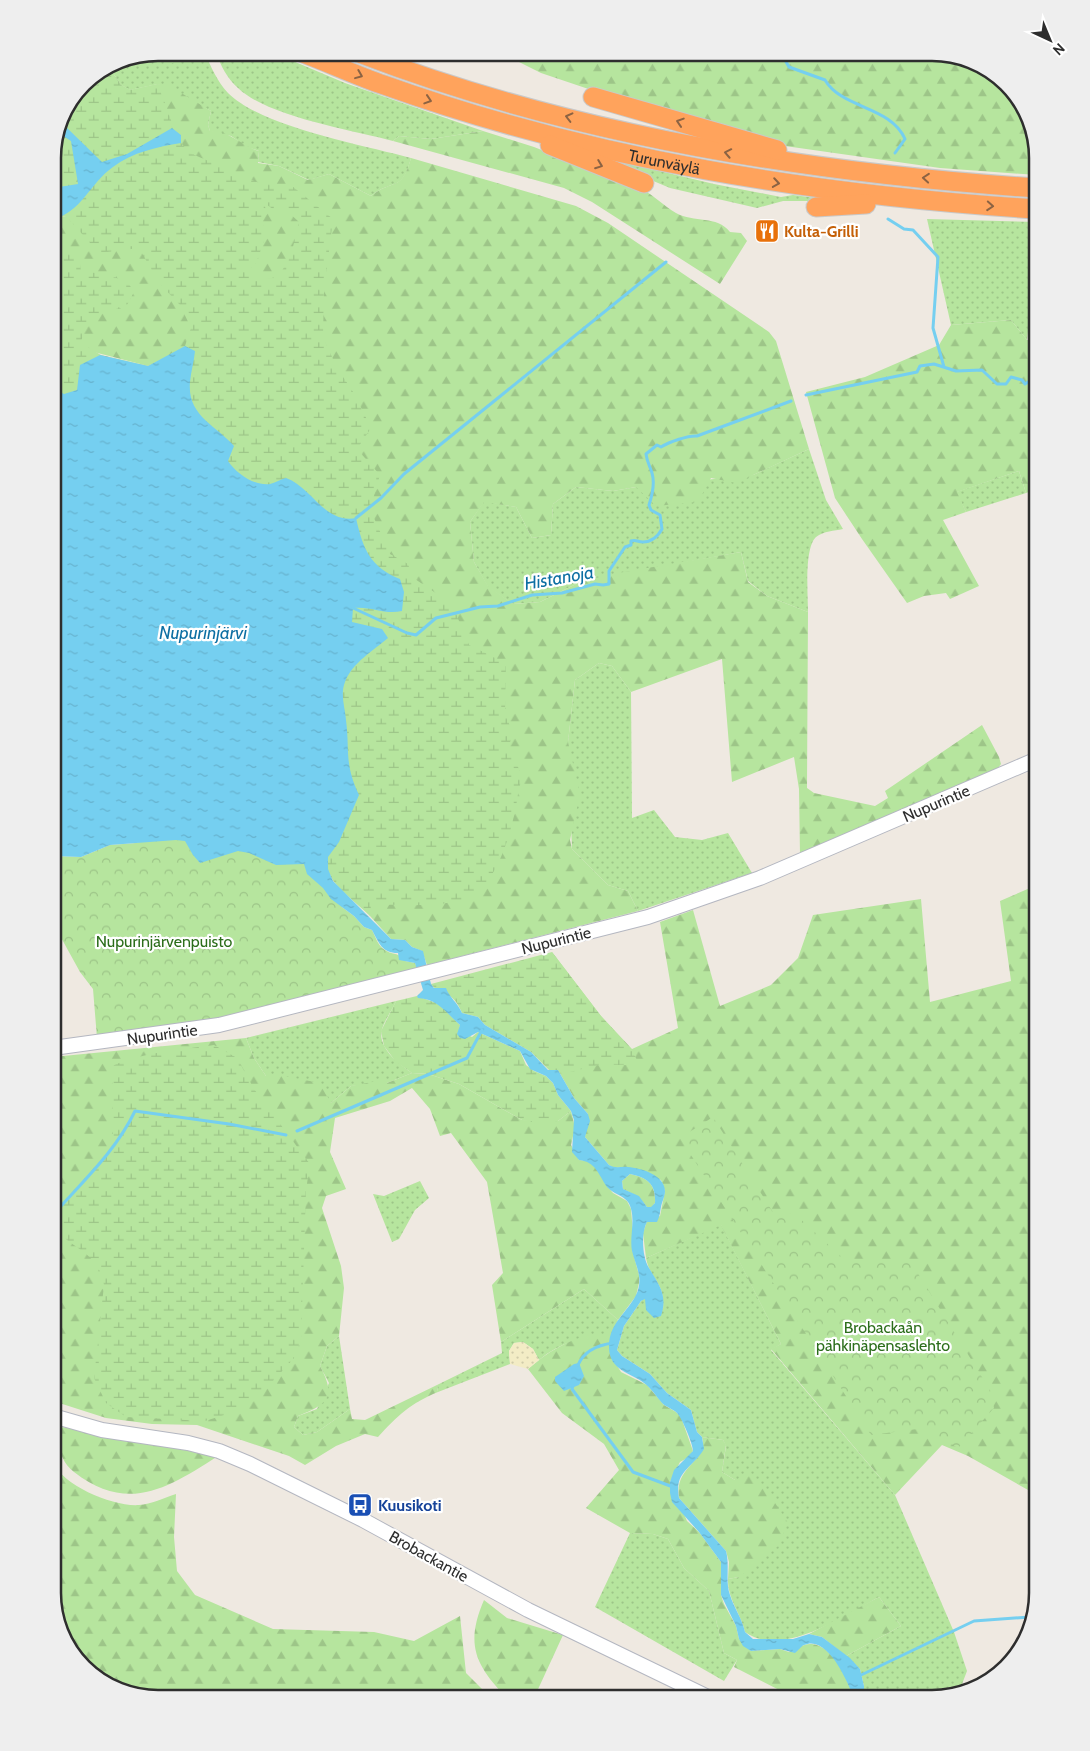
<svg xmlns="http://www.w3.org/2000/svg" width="1090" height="1751" font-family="Cabin,sans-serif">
  <defs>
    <pattern id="grass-dots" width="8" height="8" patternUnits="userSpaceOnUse" patternTransform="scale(1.25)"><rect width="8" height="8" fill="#b6e59e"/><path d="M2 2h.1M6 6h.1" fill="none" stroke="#9dc588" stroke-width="1.8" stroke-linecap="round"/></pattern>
    <pattern id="forest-firs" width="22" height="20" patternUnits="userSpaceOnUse" patternTransform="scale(1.25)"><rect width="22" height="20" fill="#b6e59e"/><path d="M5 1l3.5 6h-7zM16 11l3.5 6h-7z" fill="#9dc588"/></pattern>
    <pattern id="wetland-marsh" width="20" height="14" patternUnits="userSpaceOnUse" patternTransform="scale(1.25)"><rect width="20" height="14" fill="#b6e59e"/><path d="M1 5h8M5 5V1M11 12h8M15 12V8" fill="none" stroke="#9dc588"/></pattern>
    <pattern id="sand-dots" width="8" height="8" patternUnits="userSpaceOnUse" patternTransform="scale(1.25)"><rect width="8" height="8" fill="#f3ecc5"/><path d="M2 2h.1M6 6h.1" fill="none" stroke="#d1cbaa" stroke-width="1.8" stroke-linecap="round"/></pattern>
    <pattern id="park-crowns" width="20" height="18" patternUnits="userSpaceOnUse" patternTransform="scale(1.25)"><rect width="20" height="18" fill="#b6e59e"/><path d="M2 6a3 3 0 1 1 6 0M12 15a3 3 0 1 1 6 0" fill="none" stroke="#9dc588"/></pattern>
    <pattern id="water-ripples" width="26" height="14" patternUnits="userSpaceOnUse" patternTransform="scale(1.25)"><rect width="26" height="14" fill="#75cff0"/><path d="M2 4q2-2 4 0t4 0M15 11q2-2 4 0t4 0" fill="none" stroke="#66b2ce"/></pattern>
  </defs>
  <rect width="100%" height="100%" fill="#efe9e1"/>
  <path fill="url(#grass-dots)" d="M203 53H205C211 67 217 81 228 93 262 127 363 145 411 158 402 193 393 178 371 196L329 174 309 180 279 166 258 162 259 151 247 147 231 136 210 131 208 125 211 111 158 84 130 90 121 85 109 67 118 60 151 54 158 59 202 55Z
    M216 53H274L345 83 483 131 431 139 399 136 393 141C352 130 268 117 238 88 227 78 221 66 216 53Z
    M589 154 714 184 781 197 793 195 824 199 814 201H783L757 208 670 188Z
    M927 219 1037 222V254L1027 340 1011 320 951 325Z
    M809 449 826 500 843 529C834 531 824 531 816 537 804 548 808 595 808 612L767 596 748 581 741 552 582 581 540 602 513 604 488 587 474 562 470 522 484 501 516 507 532 538 551 535 553 504 576 487 613 491 636 487 753 475Z
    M1019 471 1026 493 966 512 956 492Z
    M599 663 612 666 631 692 632 818 654 810 675 837 702 840 728 833 752 873 638 911 628 891 608 885 572 849 568 742 575 680Z
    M396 1001C392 1010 385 1020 382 1029 377 1048 399 1064 412 1073L387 1083 351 1086 331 1103 266 1076 254 1058 246 1038Z
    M420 1181 429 1198 415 1210 399 1239 392 1242 373 1194 384 1196Z
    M721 1224 781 1344 771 1350 895 1495 954 1632 967 1671 959 1692 932 1698H864V1686L860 1669 846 1656 901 1626 879 1597C846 1615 781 1659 745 1632 741 1614 727 1598 728 1579L739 1577 735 1480 722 1472 726 1446 723 1440 702 1437 697 1432 691 1410 667 1393 650 1374 622 1356 617 1350 624 1326 641 1301 645 1298 647 1301 663 1309C665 1281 650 1280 646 1258Z
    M584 1289 618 1320 611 1335C585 1335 559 1343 539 1360L533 1349 523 1342 514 1343 509 1351 510 1364 438 1392 437 1385 502 1353 501 1342Z
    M339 1336 350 1409 317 1432 303 1435 294 1427 298 1416 317 1409 329 1383 320 1366 327 1346Z
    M630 1533 653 1534 668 1539 684 1568 709 1591 724 1653 737 1660 724 1681 595 1607Z"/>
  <path fill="url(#forest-firs)" d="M158 53H203L202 55 169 64 151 54Z
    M501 53H939L991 70 1026 111 1037 158V175L940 168 785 146 633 104 541 73Z
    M109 67 121 85 130 90 158 84 168 85 211 111 208 125 210 131C229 130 242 146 259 151L258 163 279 166 308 180 329 174 371 196C393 178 401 193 411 158L576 206 608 223 769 332 776 341 809 449 736 483 711 478 698 502 656 506 636 487 613 491 576 487 553 504 551 535 532 538 516 507 484 502 470 522 474 562 488 586 513 604 540 602 582 581 618 573 741 552 748 582 767 596 808 612 807 788 814 793 875 806 888 798 885 791 982 725 999 757 1001 764 995 772 800 855 799 789 794 757 732 782 722 659 631 692 612 666 599 663 575 680 568 742 580 794 570 840 572 849 608 885 628 891 638 911 427 965 422 951 412 947 405 940 391 939 370 916 162 359 148 366 55 342 53 339V219L66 216 61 117 84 83Z
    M483 131 534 147 641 189C654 195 664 206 676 213 694 223 717 215 730 232L741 233 747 241 720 284 592 202 564 188 393 141 399 136 431 139Z
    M1011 320 1027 340H1037V489L1026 493 1019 471 957 492 966 512 943 520 979 586 950 599 946 593 924 596 907 603 862 539 835 498 806 392 865 377 939 345 951 325Z
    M1037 885V1495L968 1456 942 1445 895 1495 771 1349 781 1344 721 1225 646 1258 643 1233 647 1221 660 1216 665 1191 661 1180 625 1167 614 1168 609 1165 585 1137 588 1114 574 1098 558 1070 552 952 601 1016 632 1049 678 1028 660 922 693 910 720 1006 771 985 798 958 813 915 921 899 930 1002 1011 981 1000 901Z
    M246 1038 254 1058 266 1076 273 1074 320 1083 331 1103 351 1086 382 1080 387 1083 412 1073 428 1074 459 1084 522 1120 558 1121 571 1111 575 1127 571 1145 579 1160 589 1161 595 1165 607 1186 613 1193 627 1201 631 1209 633 1233 632 1249 639 1275V1283L636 1296 618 1320 584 1289 501 1342 492 1285 503 1273 487 1182 451 1133 440 1136 430 1109 412 1088 390 1101 335 1118 330 1152 346 1189 326 1196 322 1208 341 1266 344 1288 339 1336 327 1346 320 1366C336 1396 329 1404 298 1416L294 1427 303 1435 317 1432 350 1409 352 1419 365 1420 437 1385 438 1392C411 1403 397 1416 378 1437L365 1434 336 1446 305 1465 289 1456 197 1425 152 1424 106 1418 53 1401V1057Z
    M630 1174C648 1178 656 1184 655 1203L651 1208 647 1207 639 1197 623 1189 622 1181Z
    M590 1335H611L610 1354 621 1372 647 1385 664 1405 676 1412 681 1417 693 1451 689 1457 680 1462 670 1482 687 1521 699 1532 721 1562V1595L724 1604 736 1626 739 1639 751 1651 780 1649 789 1652C796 1649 804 1643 812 1644 834 1646 848 1681 854 1698H795L734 1667 737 1660 724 1653 709 1591 684 1568 668 1539 653 1534 630 1533 586 1508 619 1470 604 1444 562 1413 528 1369C548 1352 565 1341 590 1335Z
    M62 1427 218 1456C168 1488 128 1514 74 1472 60 1461 56 1444 62 1427Z
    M702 1437 723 1440 726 1445 722 1472 735 1480 748 1475 766 1489 788 1523 778 1546 739 1577 728 1579 729 1562 726 1551 679 1498C674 1465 709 1462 702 1437Z
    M53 1462C63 1486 114 1507 139 1505 151 1504 164 1498 176 1494L174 1537 177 1571 195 1595 273 1629 374 1632 414 1641 460 1616 466 1673 491 1698H151L100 1681 64 1640 53 1593Z
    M879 1597 901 1626 846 1656 822 1637 809 1634Z
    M484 1600 507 1618 563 1635 534 1698H507C475 1665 465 1644 484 1600Z"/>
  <path fill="url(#wetland-marsh)" fill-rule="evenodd" d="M108 67 121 85 130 90 158 84 171 120 172 128 181 135V143L190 153 259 183 292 186 333 219 324 292 323 337 336 366 355 395 371 428 357 449 380 475 370 509 390 554 408 564 412 577 452 604 469 645 506 663 505 711 513 736 507 748C511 756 519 766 521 775 522 780 519 788 518 794 514 823 501 874 476 893 456 909 396 905 371 904L370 916C359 905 345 895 335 883 329 875 329 870 320 864L343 909 53 815 326 730 352 622 353 608 53 440V237L56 238 79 256 81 272 99 273 127 281 134 292 126 307C100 312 87 314 81 343L101 355 148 366 185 346 191 328 180 305 159 283 139 248 99 253 66 216 53 219C53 169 48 126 83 85 89 77 100 72 108 67ZM264 203 273 209 286 210 299 222 291 255 279 276C266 280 258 281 249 270L256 263 266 236 262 220 267 214Z
    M552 952 601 1016 631 1049 637 1060 634 1065H599L561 1074 558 1070H549L531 1052 485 1025 478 1017 462 1013C452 988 441 998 431 984Z
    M417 996 439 1004 460 1025 459 1031 472 1037 478 1032 520 1051 526 1065 534 1071 546 1076 553 1083 558 1095 571 1111 558 1121 537 1123 522 1120 459 1084 428 1074 412 1073 396 1062 384 1046 381 1031 396 1001Z
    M214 1045 237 1058 254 1089 310 1164 306 1190 301 1340 294 1358 275 1379 257 1396 234 1412 205 1421 126 1417 106 1403 94 1378 104 1285C98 1248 64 1248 55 1225 54 1221 55 1216 54 1213L113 1146 112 1066C143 1052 180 1050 214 1045Z"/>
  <path fill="url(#sand-dots)" d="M523 1342 533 1349 539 1360 528 1369 510 1364 509 1351 514 1343Z"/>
  <path fill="url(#park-crowns)" d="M176 840 185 841 193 855 200 863 238 851 249 853 276 865 304 864 308 874 323 888 331 899 354 916 364 927 372 930C376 937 377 945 385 950 394 956 397 951 405 961L415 963 417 968 232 1016 97 1038 93 989 80 972 53 923V856L81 857 110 845Z
    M713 1117 776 1217 794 1213 846 1261 909 1259 990 1390 994 1408 958 1448 925 1428 871 1435 680 1138Z"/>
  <path fill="url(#water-ripples)" fill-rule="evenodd" d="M65 126 102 162 127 154 172 128 181 135V143C157 147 133 152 113 167 90 183 81 213 53 219V188L78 184 71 141 57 132Z
    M185 346 195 351C194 362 191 371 190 382 187 416 216 425 234 446L228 461C237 474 254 486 270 484 275 483 281 479 286 478 312 487 324 524 356 518 363 549 370 567 400 579L404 592 402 611C384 615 372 606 353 608L352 622 382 629 388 638C374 650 352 663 345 682 340 694 345 707 346 720 350 752 344 763 359 795L339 842 328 857V869L333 881 391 939 405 940 412 947 423 951 431 984 434 988H446C449 997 458 1003 462 1013L478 1017 485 1025 531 1052 548 1070H558L574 1098 588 1114 590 1121 585 1137 609 1165C616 1169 621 1166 628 1167 641 1168 665 1175 665 1191 665 1196 662 1202 661 1207 660 1212 660 1216 657 1222H647C641 1233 642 1257 649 1268 659 1285 668 1295 661 1316L654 1318 646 1310 645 1299 641 1301 624 1326 617 1350 622 1356 650 1374 667 1393 691 1410 697 1432 702 1437 704 1449C692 1469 674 1471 679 1498L726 1551C730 1566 725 1581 730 1595 734 1608 742 1618 745 1632L753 1639H793L809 1634 822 1637 850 1658 860 1669 864 1686V1698H854C848 1683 828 1634 804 1645 801 1646 798 1651 795 1653L780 1649 751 1651 743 1646 739 1639 736 1626 721 1595V1562L699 1532 672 1502 670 1493V1482L674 1470 693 1451C693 1444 682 1418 677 1413 673 1409 666 1407 662 1403 656 1396 651 1388 644 1383 630 1372 610 1371 609 1348 608 1324 627 1313 636 1295 639 1289 640 1282 639 1276 638 1268 634 1259 632 1251 629 1236 637 1216 628 1202 623 1195 613 1194 607 1187 598 1174 596 1162 579 1160L572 1152 574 1120 571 1111 558 1095 553 1083 546 1076 530 1069 520 1051 478 1032 465 1039 460 1038 457 1034 460 1025C446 1013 438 999 418 998L417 996 423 990 415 963 399 960 398 953C382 953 379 943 372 930L364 927 354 916 331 899 323 888 307 874 304 864 276 865 249 853 238 851 200 863 193 855 185 841 176 840 110 845 81 857 53 856V388L64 394 77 390 80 365 100 355 148 366ZM630 1174C648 1178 656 1184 655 1203L651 1207H647L639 1196 623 1189 622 1181Z
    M579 1363 584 1376 579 1385 564 1391 555 1381V1377L574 1364Z"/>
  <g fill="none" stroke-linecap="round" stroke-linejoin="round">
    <path stroke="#75cff0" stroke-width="3" d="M781 53 789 67 825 80C842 109 891 106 905 139L895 153
      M888 219 904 229 913 230 938 257 933 328 944 367
      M806 395 917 372 920 366 934 364 956 371 982 370 997 384H1006L1011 377 1022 380 1025 384 1033 379 1037 380
      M356 518 381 498 404 474 666 262
      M353 608 407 633 416 635 436 618 480 607 498 606 532 595 562 593 595 584 603 585 609 584V571L625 547 631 545V541C636 539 637 542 643 542 652 542 658 536 662 529L660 515 651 510 649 505C652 496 655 483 652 473 650 466 647 462 646 454L657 445 661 447C669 442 689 435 697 436L791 401
      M297 1131 467 1058 482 1030
      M53 1215C82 1182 116 1151 135 1111L229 1124 286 1135
      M578 1365C584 1351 598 1345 613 1343
      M573 1386 572 1389 633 1472 673 1487
      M859 1676 974 1621 1030 1617"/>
    <defs>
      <path id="secondary" d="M53 1048 219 1025 648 917 760 878 1037 759
        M53 1416 102 1430 188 1443 219 1451 250 1464 363 1520 528 1610 710 1698"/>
      <g id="highway">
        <path id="s1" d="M303 53C330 63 357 76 384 85 594 160 815 195 1037 209"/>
        <path d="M359 53C574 136 809 173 1037 188"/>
        <path d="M593 97 777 150"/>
        <path d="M550 145 644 183"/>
        <path d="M816 207 866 204"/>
      </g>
    </defs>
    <use href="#secondary" stroke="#b4b7c1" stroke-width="16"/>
    <use href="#highway" stroke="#c9c9c9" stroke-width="21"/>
    <use href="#secondary" stroke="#fff" stroke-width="14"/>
    <use href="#highway" stroke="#ffa35c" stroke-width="19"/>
  </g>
  <defs><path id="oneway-chevron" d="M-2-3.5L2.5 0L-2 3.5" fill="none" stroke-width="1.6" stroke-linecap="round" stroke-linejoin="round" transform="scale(1.25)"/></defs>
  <g stroke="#8c6343">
    <use href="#oneway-chevron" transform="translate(359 75) rotate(22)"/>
    <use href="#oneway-chevron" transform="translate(428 100) rotate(18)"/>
    <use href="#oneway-chevron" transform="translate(569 117) rotate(-166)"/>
    <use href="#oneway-chevron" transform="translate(680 122) rotate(-162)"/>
    <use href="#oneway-chevron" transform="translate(728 153) rotate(-169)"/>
    <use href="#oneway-chevron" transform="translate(599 165) rotate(21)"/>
    <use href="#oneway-chevron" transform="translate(926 178) rotate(-175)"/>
    <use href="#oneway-chevron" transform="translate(776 183) rotate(9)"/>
    <use href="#oneway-chevron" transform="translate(990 206) rotate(4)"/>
  </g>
  <defs>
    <symbol id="restaurant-square" viewBox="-11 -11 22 22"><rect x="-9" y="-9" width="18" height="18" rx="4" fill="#e8710a" stroke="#fff"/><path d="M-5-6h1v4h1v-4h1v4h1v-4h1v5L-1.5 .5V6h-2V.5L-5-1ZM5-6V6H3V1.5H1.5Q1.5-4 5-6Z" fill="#fff"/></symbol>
    <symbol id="bus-square" viewBox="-11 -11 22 22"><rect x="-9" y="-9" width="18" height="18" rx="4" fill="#1a4fb4" stroke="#fff"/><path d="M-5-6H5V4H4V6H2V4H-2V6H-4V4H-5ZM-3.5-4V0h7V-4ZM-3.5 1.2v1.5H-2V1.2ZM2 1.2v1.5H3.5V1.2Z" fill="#fff"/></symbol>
  </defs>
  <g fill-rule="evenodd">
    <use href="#restaurant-square" x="753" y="217" width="28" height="28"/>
    <use href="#bus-square" x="346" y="1491" width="28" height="28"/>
  </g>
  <g text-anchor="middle" stroke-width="4.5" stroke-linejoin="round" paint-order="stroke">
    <g font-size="16" fill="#2e2e2e" stroke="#fff">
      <text dy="6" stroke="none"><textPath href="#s1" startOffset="378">Turunväylä</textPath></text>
      <text transform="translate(936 803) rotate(-23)" y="6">Nupurintie</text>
      <text transform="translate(556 940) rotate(-14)" y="6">Nupurintie</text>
      <text transform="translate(162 1034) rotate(-8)" y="6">Nupurintie</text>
      <text transform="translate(429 1556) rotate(29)" y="6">Brobackantie</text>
    </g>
    <g font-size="16" font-weight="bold" fill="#c56008" stroke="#fff" text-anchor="start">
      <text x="784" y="237">Kulta-Grilli</text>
    </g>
    <g font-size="16" fill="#2c6e1b" stroke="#fff">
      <text x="164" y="947">Nupurinjärvenpuisto</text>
      <text x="883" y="1333">Brobackaån<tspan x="883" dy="18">pähkinäpensaslehto</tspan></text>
    </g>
    <g font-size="16" font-weight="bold" fill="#164399" stroke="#fff" text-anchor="start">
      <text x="378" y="1511">Kuusikoti</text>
    </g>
    <g font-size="18" font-style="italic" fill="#0d6fa3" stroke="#fff">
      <text transform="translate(559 578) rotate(-10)" y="6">Histanoja</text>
      <text x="203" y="639">Nupurinjärvi</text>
    </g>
  </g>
  <path d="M0 0H1090V1751H0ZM158 61H932A97 97 0 0 1 1029 158V1593A97 97 0 0 1 932 1690H158A97 97 0 0 1 61 1593V158A97 97 0 0 1 158 61Z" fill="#eee" fill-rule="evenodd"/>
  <path fill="none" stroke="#2e2e2e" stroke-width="2.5" d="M158 61H932A97 97 0 0 1 1029 158V1593A97 97 0 0 1 932 1690H158A97 97 0 0 1 61 1593V158A97 97 0 0 1 158 61Z"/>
  <g transform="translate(1050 40) rotate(136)" stroke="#ffffff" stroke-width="4" paint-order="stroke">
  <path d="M0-4L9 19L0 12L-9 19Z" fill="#2e2e2e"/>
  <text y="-8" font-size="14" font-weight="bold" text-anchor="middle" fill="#2e2e2e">N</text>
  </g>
</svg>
